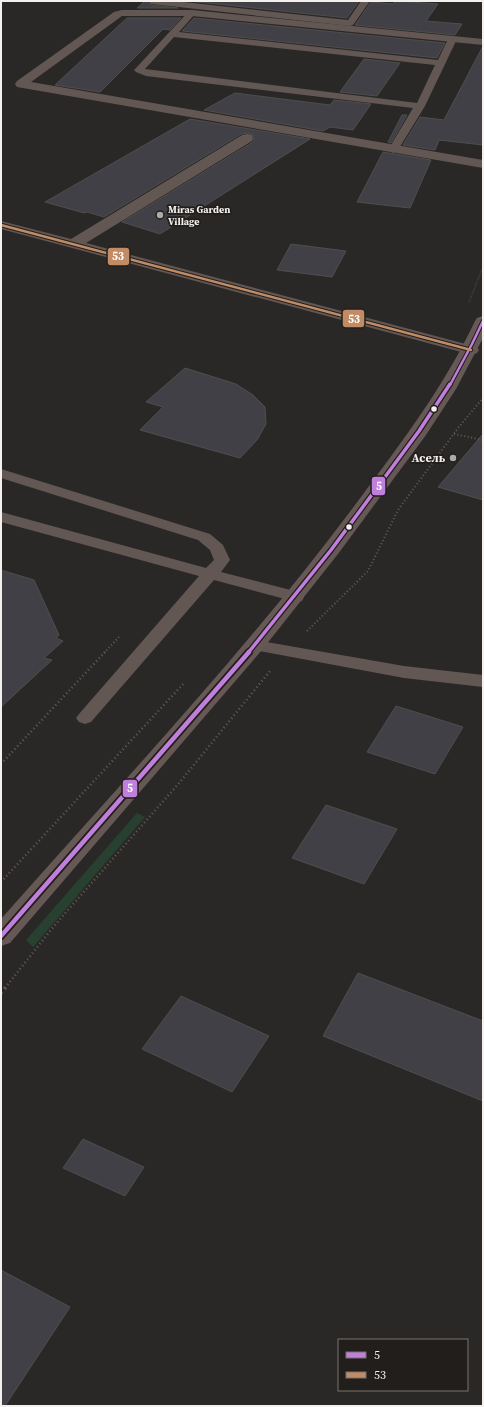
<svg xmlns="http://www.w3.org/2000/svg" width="484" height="1407" font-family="'Source Serif 4',serif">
  <rect width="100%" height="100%" fill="#2a2826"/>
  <path fill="#274030" d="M137 813 145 817 33 947 26 940Z"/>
  <path fill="#424047" stroke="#4f4e4d" d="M145 1 151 5 178 8H137Z
    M189 1H359L347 18Z
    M396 1 438 4 426 21 462 24 455 35 355 25 371 2 393 4Z
    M127 18H181L170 30 163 29 100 92 55 85Z
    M194 18 445 43 437 58 182 31Z
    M483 46V145L439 140 435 150 403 145 420 117 444 120Z
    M364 59 400 63 377 96 340 92Z
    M235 93 330 105 334 100 371 104 353 130 330 127 323 131 204 110Z
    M402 115H407L391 143 388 142Z
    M190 119 310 139 160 234 122 222 253 142 254 138 253 135 247 133 241 134 104 217 87 212 84 213 45 202Z
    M383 152 431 160 410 208 357 202Z
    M291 244 346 251 332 277 277 270Z
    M185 368 236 384 253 395 265 407 266 424 257 440 240 458 140 430 163 407 146 402Z
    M483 434V500L438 487Z
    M1 570 34 580 59 635 56 638 63 641 44 658 52 660 1 707Z
    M396 706 463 727 435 774 367 752Z
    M326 805 397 829 364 884 292 858Z
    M358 973 483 1021V1101L323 1036Z
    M181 996 269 1036 232 1092 142 1049Z
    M83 1139 144 1167 125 1196 63 1168Z
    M1 1270 70 1307 5 1406H1Z"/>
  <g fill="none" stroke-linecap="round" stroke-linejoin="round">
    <path stroke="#645c5a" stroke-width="1.5" stroke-dasharray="0.5 1.5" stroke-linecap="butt" d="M469 302 483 267"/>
    <path stroke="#645c5a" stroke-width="2" stroke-dasharray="1 2.5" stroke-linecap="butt" d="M454 434 483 440
      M307 631 368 571 398 510 458 428 483 398
      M104 653 119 637"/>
    <path stroke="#645c5a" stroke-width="2.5" stroke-dasharray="1 3" stroke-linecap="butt" d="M1 764 105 652
      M1 882 185 682
      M5 988 54 926 180 782 270 671"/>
    <path stroke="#645c5a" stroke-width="3.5" stroke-dasharray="1.5 4" stroke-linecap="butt" d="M1 993 6 987"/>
    <path fill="#635754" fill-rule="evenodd" d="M147 1H175L348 20 361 1H370L353 25 350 26 151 4Z
      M192 10 196 13 179 32 438 60 449 37 452 36 457 39 425 106 398 150 393 153 388 150 413 108 146 76 136 72 134 70 136 68 189 11ZM174 37 435 65 417 103 145 69Z
      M1 469 210 534 223 545 230 560 221 572 302 593 304 597 302 601 296 602 214 580 91 722 85 724 79 722 76 718 79 714 199 576 1 522V512L206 568 214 560 210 550 198 540 1 478Z
      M255 640 404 666 483 675V687L404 678 249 649 246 645 249 641Z"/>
    <path fill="#635754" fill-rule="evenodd" d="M122 10H192L483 39V45L192 16H122L31 82 483 160V168L17 87 15 84 17 81 114 12Z
      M247 134 252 135 253 138 252 141 86 243 477 347 479 350 477 353 471 355 465 353 1 229V221L71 239 242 135Z"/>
    <path fill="#665855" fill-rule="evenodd" d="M483 316V338L456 389 426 435 338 554 262 650 10 943 1 946V919C122 782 249 648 358 501 401 443 444 387 475 321L477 318Z"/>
    <defs>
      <path id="bus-1-far2" d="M450 385 472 344 483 321"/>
      <path id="bus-1-far1" d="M248 653 331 550 419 431 450 384"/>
      <path id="bus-1" d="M1 936 249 652"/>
      <path id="bus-2" d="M1 225 471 350"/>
    </defs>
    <use href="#bus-1-far2" stroke="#221e1b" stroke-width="4.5"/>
    <use href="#bus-1-far1" stroke="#221e1b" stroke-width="6"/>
    <use href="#bus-1" stroke="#221e1b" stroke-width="8"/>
    <use href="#bus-2" stroke="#221e1b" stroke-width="4.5"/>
    <use href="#bus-1-far2" stroke="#c07fdc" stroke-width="2.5"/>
    <use href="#bus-1-far1" stroke="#c07fdc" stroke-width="3.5"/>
    <use href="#bus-1" stroke="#c07fdc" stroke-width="4.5"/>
    <use href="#bus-2" stroke="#c18c65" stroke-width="2.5"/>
  </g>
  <g fill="#adaaa8" stroke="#221e1b" stroke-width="1.5">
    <circle cx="160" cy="215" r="4"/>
    <circle cx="453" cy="458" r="4"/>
  </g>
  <g fill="#f3f0ee" stroke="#221e1b" stroke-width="1.5">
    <circle cx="434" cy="409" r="3.5"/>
    <circle cx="349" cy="527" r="3.5"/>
  </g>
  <g text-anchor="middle" stroke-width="3.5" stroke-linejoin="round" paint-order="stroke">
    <g font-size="10" font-weight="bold" fill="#f3f0ee" stroke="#221e1b" text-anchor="start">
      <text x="168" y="213">Miras Garden<tspan x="168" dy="12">Village</tspan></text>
    </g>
    <g font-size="12" font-weight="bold" fill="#f3f0ee" stroke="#221e1b" text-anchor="end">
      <text x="445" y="462">Асель</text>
    </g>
  </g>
  <g stroke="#221e1b" stroke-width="1.5">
    <rect x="107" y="247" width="23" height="19" rx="4" fill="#c18c65"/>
    <rect x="342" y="309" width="23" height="19" rx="4" fill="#c18c65"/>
    <rect x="371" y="476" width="15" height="20" rx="4" fill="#c07fdc"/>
    <rect x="122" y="779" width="16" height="19" rx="4" fill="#c07fdc"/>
  </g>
  <g font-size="11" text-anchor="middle" font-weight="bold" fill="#fff">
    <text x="118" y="260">53</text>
    <text x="354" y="323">53</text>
    <text x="379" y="490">5</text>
    <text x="130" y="792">5</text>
  </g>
  <rect width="484" height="1407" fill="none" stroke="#f3f0ee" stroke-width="4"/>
  <rect x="338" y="1339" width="130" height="52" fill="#221e1b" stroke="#76726f"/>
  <rect x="346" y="1352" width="20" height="6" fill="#c07fdc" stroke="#76726f"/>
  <text x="374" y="1359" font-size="12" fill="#f3f0ee">5</text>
  <rect x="346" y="1372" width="20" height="6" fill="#c18c65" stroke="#76726f"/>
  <text x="374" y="1379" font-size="12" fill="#f3f0ee">53</text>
</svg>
